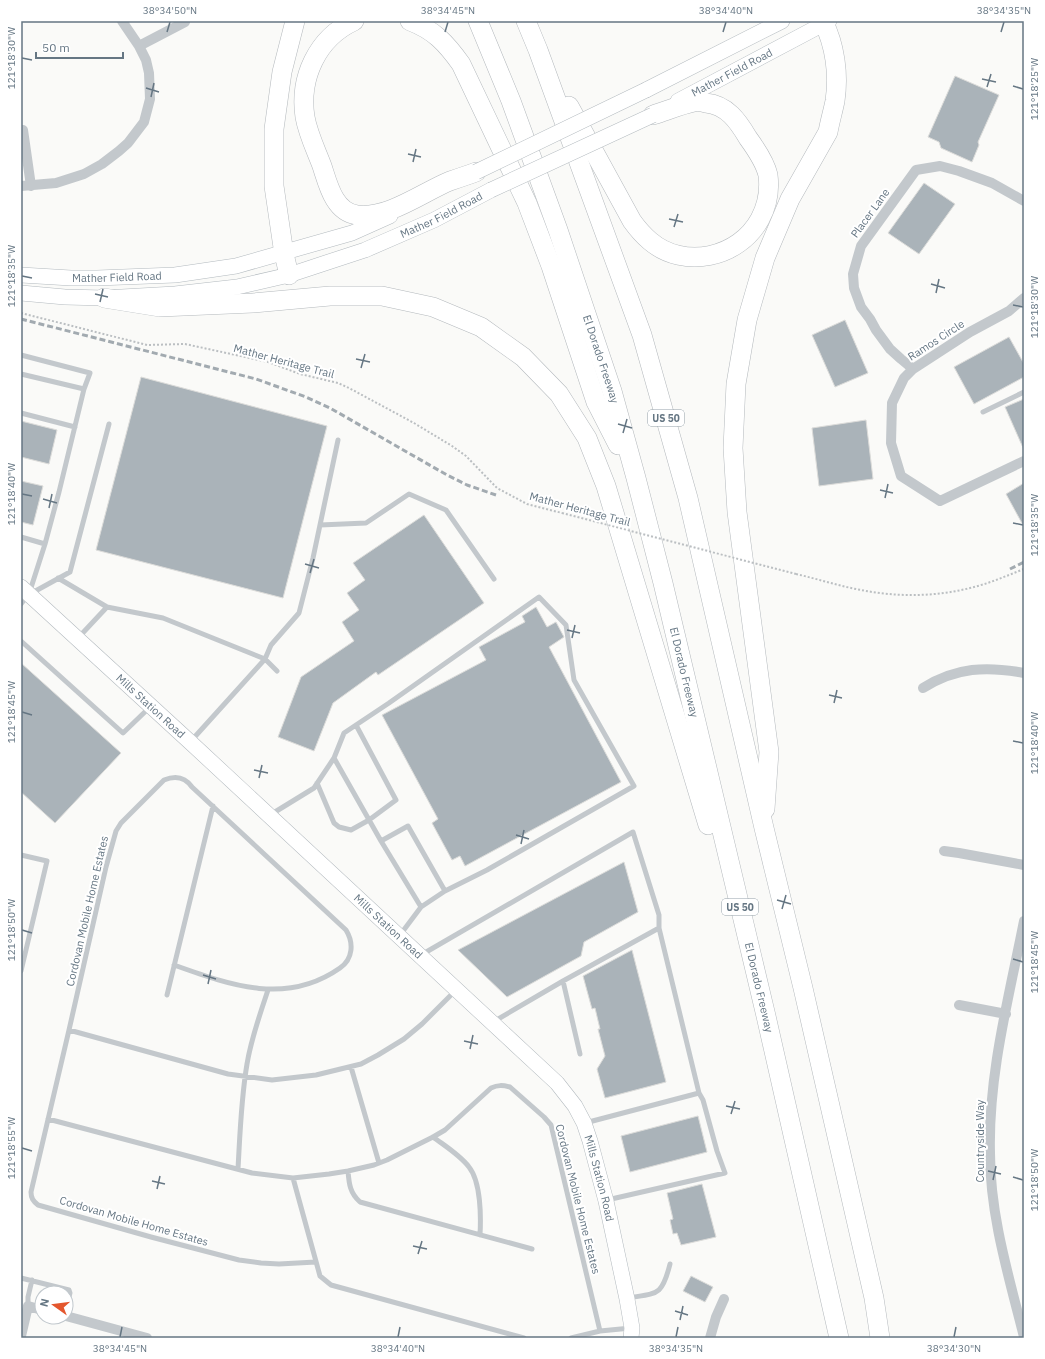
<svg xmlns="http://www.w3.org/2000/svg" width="1045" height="1359" font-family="'IBM Plex Sans',sans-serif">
  <rect width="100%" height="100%" fill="#fafaf8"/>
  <path fill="#aab3b9" stroke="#dcdcda" d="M955 76 999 95 978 142 979 145 972 162 941 148 939 142 928 137Z
    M924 183 955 204 919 254 888 233Z
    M845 320 868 373 835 387 812 335Z
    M1009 337 1024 364V377L974 404 954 367Z
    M141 377 327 426 283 598 96 550Z
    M1024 399V450L1005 407Z
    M866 420 873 479 819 486 812 428Z
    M21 421 57 430 49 464 21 457Z
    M21 481 43 486 33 525 21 522Z
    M1024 483V527L1006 494Z
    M424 515 484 603 378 675 376 672 333 703 314 751 278 737 301 677 354 641 342 622 359 610 347 593 365 580 353 563Z
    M536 607 547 627 556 622 564 637 549 647 621 782 465 866 460 856 452 860 432 823 438 819 382 715 486 660 479 647 525 622 522 616Z
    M21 663 121 753 55 823 21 792Z
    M624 862 638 912 584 942 581 956 507 997 458 950Z
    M632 950 666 1082 605 1098 597 1069 605 1056 598 1029H600L595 1008 592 1009 583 976Z
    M698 1116 707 1152 630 1172 621 1136Z
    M702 1184 716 1237 681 1245 677 1233 673 1234 670 1220 673 1219 667 1193Z
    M691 1276 713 1287 705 1302 683 1291Z"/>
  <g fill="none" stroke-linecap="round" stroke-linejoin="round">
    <defs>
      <g id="secondary">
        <path d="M646 90 782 21"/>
        <path id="s1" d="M678 101 829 21"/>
        <path id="s2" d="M21 275 71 278H97L175 275 236 266 352 233 390 216"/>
        <path id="s3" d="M21 293 65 297 104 298 175 294 237 287 289 275 365 250 434 220 491 190"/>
        <path id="s4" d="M21 587 190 742 557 1083 575 1106 584 1123 590 1141 606 1201 627 1299 632 1328 631 1338"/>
      </g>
      <g id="highway">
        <path d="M354 21C317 38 299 78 305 117 308 134 316 150 322 166 328 184 334 212 357 215 388 219 423 192 450 181 459 178 468 175 476 172"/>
        <path d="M410 21C434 30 446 43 461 64L527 203 551 266 596 402 618 445"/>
        <path id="s5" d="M478 21 511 101 558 230 612 391 636 478 663 583 766 1016 839 1338"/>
        <path d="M526 21 538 50 642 335 688 498 764 828 803 988 874 1298 880 1338"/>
        <path d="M569 106 632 221C637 228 643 235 650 241 684 270 739 258 760 219 767 206 770 191 768 175 765 162 756 149 748 138 738 121 727 105 706 103 702 102 698 101 694 102 680 105 666 111 653 115"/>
        <path d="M289 275 284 254 274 186V129L282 72 295 21"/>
        <path d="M104 298 160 307 253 303 330 296H382L433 307 481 327 523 357 559 394 587 438 606 486 708 825"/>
        <path d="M765 809 769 752 737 512 733 448 736 384 747 320 765 258 790 199 828 132C830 121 833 111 835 101 839 74 835 45 823 21"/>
      </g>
    </defs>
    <use href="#secondary" stroke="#b3babf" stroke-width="16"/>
    <use href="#highway" stroke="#b4b9bd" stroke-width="20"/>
    <path stroke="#bbbfc2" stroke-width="2" stroke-dasharray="2 2" stroke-linecap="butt" d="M21 313 147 345 185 344 268 362 300 374 338 383 349 388 414 423 452 446 466 456 497 488 527 504 562 513
      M796 574C818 579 839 586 861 590 896 597 935 597 970 588 988 584 1006 576 1024 569"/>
    <path stroke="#c3c8cc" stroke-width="5" d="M21 355 90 373 84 389 59 492 45 544 29 594 21 604
      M21 374 84 389
      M983 412 1024 392
      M21 413 75 427
      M320 525 366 523 409 494 446 510 494 579
      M21 537 45 544
      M58 578 107 607 163 618 265 659 277 671
      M30 594 70 572 109 424
      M78 638 107 607
      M21 641 123 733 150 707
      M191 741 265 659 271 645 299 613 313 558 338 440
      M334 758 381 841 421 907
      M317 783 334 823 339 827 351 830 369 820 396 800 356 725
      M270 815 314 788 334 758 344 733 389 703 539 597 566 625 574 680 634 786 487 870 445 891 421 907 400 935
      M381 841 408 826 445 891
      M21 855 47 861 21 971
      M421 955 633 832 659 915V928L699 1093 703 1100 717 1151 725 1173 607 1200
      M174 965C230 985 286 1006 340 968 353 959 354 943 346 930L192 787C185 777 176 775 164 780L121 823 116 831 106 867 69 1030 31 1192C31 1198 33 1201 38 1205L151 1237 239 1260 261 1263 279 1264 316 1262
      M563 981 580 1054
      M167 995 213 806
      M493 1022 563 981 659 928
      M69 1030 228 1074 272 1080 316 1075 361 1064 378 1055 404 1039 422 1024 456 990
      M351 1067 379 1163
      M48 1119 252 1173 293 1178 329 1174 348 1171 374 1165 387 1160 433 1137 445 1130 491 1088C498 1085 502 1085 510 1087L544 1117 551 1125 600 1331
      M585 1123 699 1093
      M433 1137C445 1146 460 1155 469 1167 481 1182 481 1217 480 1235
      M238 1169C240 1134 241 1099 247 1064 251 1039 260 1014 268 990
      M348 1171C349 1184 350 1193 360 1202L532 1249
      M293 1178 320 1276 331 1285 524 1338
      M21 1278 69 1290 70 1293 66 1309
      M628 1298C658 1293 662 1296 670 1264
      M28 1306V1297L32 1280
      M571 1338 600 1331 631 1328"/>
    <path stroke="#c3c8cc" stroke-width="10" d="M139 46 185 22
      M23 130 31 186
      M21 186 56 183 84 174 102 164 119 151 128 143 144 122 150 99 149 73 146 60 139 46 122 21
      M1024 298 1009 311 970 332 913 369 904 378 892 403 891 443 901 476 940 501 1024 461
      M913 369 901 359 890 349 876 330 870 319 861 307 854 288 853 274 861 246 916 170 940 166 959 171 992 183 1024 201
      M923 688C956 667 987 666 1024 673
      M944 851 959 853 1024 865
      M1024 921C1009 997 988 1075 990 1153 990 1216 1009 1277 1024 1337
      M959 1005 1006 1014
      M66 1316 147 1338
      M21 1336 28 1306 42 1310
      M710 1338 716 1317 724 1299"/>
    <use href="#secondary" stroke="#fff" stroke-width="15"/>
    <use href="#highway" stroke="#fff" stroke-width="19"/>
    <path stroke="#a2aab0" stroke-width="3" stroke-dasharray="6 3" stroke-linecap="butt" d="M21 319 256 379 306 397 330 408 447 475 467 485 496 495
      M1010 569 1024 562"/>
    <defs>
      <path id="secondary-bridge" d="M476 172 646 90
        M491 190 653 115"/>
    </defs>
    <use href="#secondary-bridge" stroke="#b3babf" stroke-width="16" stroke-linecap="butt"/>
    <path stroke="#bbbfc2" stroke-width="2" stroke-dasharray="2 2" stroke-linecap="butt" d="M562 513 796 574"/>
    <use href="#secondary-bridge" stroke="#fff" stroke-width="15"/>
  </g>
  <path fill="none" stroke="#657683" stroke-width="1.5" d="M167 32 170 22M445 32 448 22M723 32 726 22M1001 32 1004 22M22 58 32 60M982 79 996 82M1013 86 1023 89M987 87 991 74M146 88 159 92M151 97 154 83M408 154 421 157M413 162 416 149M669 219 683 222M674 227 678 214M22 276 32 278M931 284 945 288M936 293 939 279M95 294 108 297M100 302 103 289M1013 305 1023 307M356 359 370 362M361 368 365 354M618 424 632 428M623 433 627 419M880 490 893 493M22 494 32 496M885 498 888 484M43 499 57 503M49 508 52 494M1013 523 1023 525M305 564 319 568M310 573 314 559M567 630 580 633M572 638 575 625M829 695 842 698M834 703 837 690M22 712 32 715M1013 741 1023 743M254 770 268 773M259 778 262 765M516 835 529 839M521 844 524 830M777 900 791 904M782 909 786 895M22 930 32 933M1013 959 1023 962M203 975 216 979M208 984 211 970M464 1041 478 1044M470 1049 473 1035M726 1106 740 1109M731 1114 735 1101M22 1148 32 1151M988 1171 1001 1174M1013 1177 1023 1180M993 1180 996 1166M152 1181 165 1184M157 1189 160 1176M413 1246 427 1249M418 1254 422 1241M675 1311 688 1315M680 1320 683 1306M120 1337 122 1327M398 1337 400 1327M676 1337 678 1327M954 1337 956 1327"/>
  <g text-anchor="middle" stroke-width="4" stroke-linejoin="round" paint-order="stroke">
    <g fill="#fff" stroke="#939fa8" stroke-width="1">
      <rect x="648" y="410" width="36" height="16" rx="3"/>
      <rect x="722" y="899" width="36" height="16" rx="3"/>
    </g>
    <g font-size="10" font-weight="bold" fill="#657683">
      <text x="666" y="422">US 50</text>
      <text x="740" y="911">US 50</text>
    </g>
    <g font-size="11" fill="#657683" stroke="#fff">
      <text dy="4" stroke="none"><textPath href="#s1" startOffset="61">Mather Field Road</textPath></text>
      <text transform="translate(870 213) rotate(-54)" y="4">Placer Lane</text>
      <text dy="4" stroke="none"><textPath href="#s3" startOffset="434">Mather Field Road</textPath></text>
      <text dy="4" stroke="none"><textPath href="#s2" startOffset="96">Mather Field Road</textPath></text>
      <text transform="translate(936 340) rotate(-33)" y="4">Ramos Circle</text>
      <text dy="4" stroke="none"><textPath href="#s5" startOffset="360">El Dorado Freeway</textPath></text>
      <text transform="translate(284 361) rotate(15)" y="4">Mather Heritage Trail</text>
      <text transform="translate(580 509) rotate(15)" y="4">Mather Heritage Trail</text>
      <text dy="4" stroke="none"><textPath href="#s5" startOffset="684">El Dorado Freeway</textPath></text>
      <text dy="4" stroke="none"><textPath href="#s4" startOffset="176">Mills Station Road</textPath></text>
      <text transform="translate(87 911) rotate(-77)" y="4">Cordovan Mobile Home Estates</text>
      <text dy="4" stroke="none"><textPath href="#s4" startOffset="500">Mills Station Road</textPath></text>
      <text dy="4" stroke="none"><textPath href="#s5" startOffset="1008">El Dorado Freeway</textPath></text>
      <text transform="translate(980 1141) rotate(-90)" y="4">Countryside Way</text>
      <text dy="4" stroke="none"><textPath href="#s4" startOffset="836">Mills Station Road</textPath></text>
      <text transform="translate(578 1199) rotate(76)" y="4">Cordovan Mobile Home Estates</text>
      <text transform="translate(134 1221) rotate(16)" y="4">Cordovan Mobile Home Estates</text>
    </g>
  </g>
  <rect width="1045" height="1359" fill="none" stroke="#ffffff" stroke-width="44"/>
  <g transform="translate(54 1305) rotate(284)"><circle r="19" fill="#ffffff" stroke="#c1c8cd"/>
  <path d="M0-3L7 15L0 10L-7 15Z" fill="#e4572e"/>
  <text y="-6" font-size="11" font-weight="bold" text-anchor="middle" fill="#657683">N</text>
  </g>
  <path d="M36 52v6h87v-6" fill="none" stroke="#657683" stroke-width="2"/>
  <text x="42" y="52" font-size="12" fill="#657683" stroke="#ffffff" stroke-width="3" paint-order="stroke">50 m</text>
  <rect x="22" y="22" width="1001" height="1315" fill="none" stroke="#657683" stroke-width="1.5"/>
  <g font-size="10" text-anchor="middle" fill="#657683">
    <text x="170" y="14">38°34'50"N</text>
    <text x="448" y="14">38°34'45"N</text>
    <text x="726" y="14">38°34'40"N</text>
    <text x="1004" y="14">38°34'35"N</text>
    <text transform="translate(11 58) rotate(-90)" y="4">121°18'30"W</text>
    <text transform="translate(1034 89) rotate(-90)" y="4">121°18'25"W</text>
    <text transform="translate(11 276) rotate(-90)" y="4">121°18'35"W</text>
    <text transform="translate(1034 307) rotate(-90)" y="4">121°18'30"W</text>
    <text transform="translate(11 494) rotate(-90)" y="4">121°18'40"W</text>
    <text transform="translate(1034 525) rotate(-90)" y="4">121°18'35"W</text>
    <text transform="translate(11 712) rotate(-90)" y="4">121°18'45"W</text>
    <text transform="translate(1034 743) rotate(-90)" y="4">121°18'40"W</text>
    <text transform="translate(11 930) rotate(-90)" y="4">121°18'50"W</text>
    <text transform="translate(1034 962) rotate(-90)" y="4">121°18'45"W</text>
    <text transform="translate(11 1148) rotate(-90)" y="4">121°18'55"W</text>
    <text transform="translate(1034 1180) rotate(-90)" y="4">121°18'50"W</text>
    <text x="120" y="1352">38°34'45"N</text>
    <text x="398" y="1352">38°34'40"N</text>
    <text x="676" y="1352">38°34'35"N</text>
    <text x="954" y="1352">38°34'30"N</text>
  </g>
</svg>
